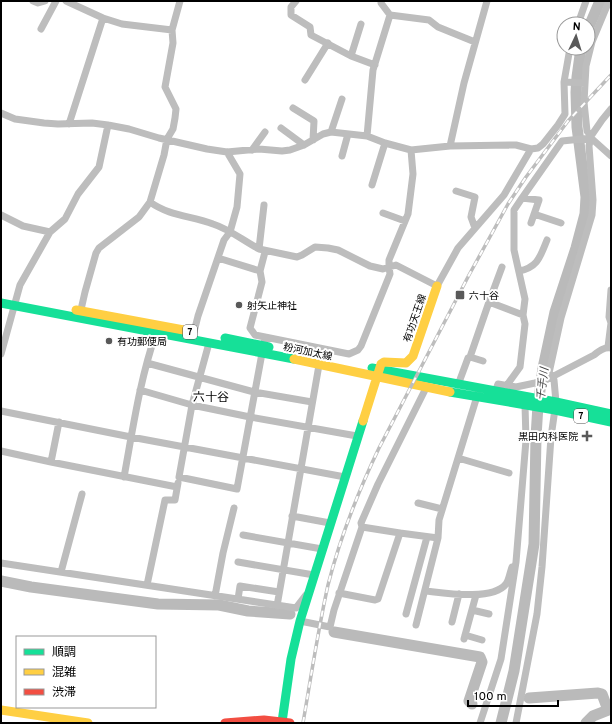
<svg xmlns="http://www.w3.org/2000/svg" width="612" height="724" font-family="Overpass,'Noto Sans JP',sans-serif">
  <rect width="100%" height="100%" fill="#fff"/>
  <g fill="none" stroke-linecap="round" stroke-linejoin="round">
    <path stroke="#bababa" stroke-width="11" d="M588 29 600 1
      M1 581 31 587 158 604 219 605 248 611 290 614
      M334 632 480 657 482 662 469 701 472 704
      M529 698 598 693 602 694 608 710
      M501 723 514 671 534 544 536 437 538 405 543 368 555 312 576 248 585 214 586 197 577 127 576 92 577 77 581 48
      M586 723 593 716 611 709"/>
    <path stroke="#bdbdbd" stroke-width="7" d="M33 1 38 3 45 1
      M66 1 103 18 122 24 172 30
      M296 1 291 7V15L310 27 311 35 351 56 375 65
      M381 1V3L390 15 429 20 438 27 475 42
      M578 24 586 1
      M41 29 56 1
      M351 56 361 24
      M305 80 328 43
      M564 82 585 83
      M293 108 314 121 313 140
      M1 113 15 119 44 123 58 124 92 123 108 125 129 129 159 138 207 149 227 152 259 149 282 151 290 150 304 145 323 134 331 132 367 136 385 143 411 150 450 146 516 145 531 149 538 148 543 144 558 125 565 114 564 82 570 48
      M69 124 103 18
      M281 128 304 145
      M331 132 342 99
      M367 136 373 70 390 15
      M591 136 587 131 584 102 586 66 592 42 609 1
      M450 146 464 83 487 1
      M252 150 265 132
      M342 156 348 134
      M372 185 385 143
      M456 191 475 197 471 217 475 228
      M522 198 562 141 591 138 611 156
      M150 202C169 216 192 216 213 224 229 229 244 241 259 249L297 257 302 255 315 247 328 248 338 250 370 266 383 269 396 265 437 286 458 248 504 195 531 149
      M383 213 405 221
      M534 214 561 223
      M1 215 23 226 50 232
      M259 249 264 205
      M265 252 260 271 262 282 250 328 255 335 265 337
      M218 258 260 271
      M502 267 489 302 523 315
      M519 271C538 267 540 257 547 240
      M80 314 85 292 96 253 99 248 139 217 150 202 164 155 167 139 173 129 175 118 176 109 165 87 173 43 172 30 180 1
      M194 332 198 316 224 240 230 232 237 207 240 174 227 152
      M209 343 192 405 179 477 237 489 265 337 349 354 358 350 361 346 390 274 389 267V260L408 214 413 174 411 150
      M608 347 611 323 609 317 611 290
      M1 354 20 285 50 232 65 219 78 194 99 167 108 125
      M470 357 489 302
      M147 363 254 392 312 402
      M458 385 468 358 470 357 483 361
      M507 385 520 367 525 324 523 315 525 299 514 250V210L522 198 539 200 531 223
      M140 390 192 405 250 417 357 436
      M495 392 498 384 516 387 535 383 546 380 594 355C599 351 604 347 611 348
      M1 411 131 437 345 477
      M1 451 51 462 177 487
      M458 458 509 473
      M51 462 59 422
      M124 477C133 428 140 379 156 333
      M418 503 442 509
      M292 516 330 523
      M362 527 400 533
      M243 535 322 549
      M238 562 314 575
      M1 563 296 608 306 595
      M61 572 82 494
      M147 585 165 500H175L178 483
      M426 591C444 593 493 601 506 584 509 580 510 572 512 567
      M339 593 375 600 378 599 400 533 438 538 439 520 478 393
      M215 596 223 553 234 508
      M238 599 240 586 279 592
      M277 606 319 365
      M472 610 489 614
      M406 614 427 537
      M300 621 330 627 334 610 362 527 361 523 378 484 426 388
      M452 622 459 594
      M416 625 438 538
      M465 635 482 640
      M464 639 476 595
      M480 723 501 659 516 562 526 440 525 405
      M516 723 537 614 542 567 551 437 556 402 554 380 553 376 549 373 561 318 592 215 593 200 589 146 591 136 602 120 611 109"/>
    <path stroke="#16e098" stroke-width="9" d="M1 303 294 359
      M225 338 269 347
      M372 368 556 402 611 414
      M450 392 555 410 611 422
      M282 722 291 659 300 621 363 421"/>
    <path stroke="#ffcf43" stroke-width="9" d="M76 310 189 331
      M294 359 450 392
      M363 421 381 364 384 362 406 363 413 356 437 286
      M1 710 88 723"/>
    <path stroke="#f24e42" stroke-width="9" d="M225 723 264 720 290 723"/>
    <defs>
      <path id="rail" d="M303 723C311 677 318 630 328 585 340 538 358 492 379 448L469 275 508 204 526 177 568 121 611 75"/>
    </defs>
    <use href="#rail" stroke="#bdbdbd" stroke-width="3.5"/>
    <use href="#rail" stroke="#fff" stroke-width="2" stroke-dasharray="6" stroke-linecap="butt"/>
  </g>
  <g fill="#595959" stroke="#fff" stroke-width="1.5">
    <rect x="455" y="290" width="10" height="10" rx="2"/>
    <circle cx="239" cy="305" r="4"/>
    <circle cx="109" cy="341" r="4"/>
    <path d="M585 430h4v4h4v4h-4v4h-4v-4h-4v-4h4z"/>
  </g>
  <g text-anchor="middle" stroke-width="4" stroke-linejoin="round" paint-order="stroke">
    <g fill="#fff" stroke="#4c4c4c" stroke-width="1">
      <rect x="183" y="325" width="14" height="14" rx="3"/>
      <rect x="574" y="409" width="14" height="14" rx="3"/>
    </g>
    <g font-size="9" font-weight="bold" fill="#000">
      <text x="190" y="335">7</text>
      <text x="581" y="419">7</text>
    </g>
    <g font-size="10" fill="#000" stroke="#fff" text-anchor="start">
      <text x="469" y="299">六十谷</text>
      <text x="247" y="309">射矢止神社</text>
      <text x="117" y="345">有功郵便局</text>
      <text x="578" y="440" text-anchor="end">黒田内科医院</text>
    </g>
    <g font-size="10" fill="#000" stroke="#fff">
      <text transform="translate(414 318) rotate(-71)" y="4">有功天王線</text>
      <text transform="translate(308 351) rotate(12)" y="4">粉河加太線</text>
    </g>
    <g font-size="11" font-style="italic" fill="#3e3e3e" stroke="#fff">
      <text transform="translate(542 384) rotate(-83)" y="4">千手川</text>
    </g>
    <g font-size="12" fill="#000" stroke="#fff">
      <text x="211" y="401">六十谷</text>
    </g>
  </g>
  <rect width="612" height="724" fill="none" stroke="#000000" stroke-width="4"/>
  <rect x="16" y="636" width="140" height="72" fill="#ffffff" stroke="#999999"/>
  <rect x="24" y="649" width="20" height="6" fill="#16e098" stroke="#999999"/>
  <text x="52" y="656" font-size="12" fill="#000000">順調</text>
  <rect x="24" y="669" width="20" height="6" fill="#ffcf43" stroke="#999999"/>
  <text x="52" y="676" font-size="12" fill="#000000">混雑</text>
  <rect x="24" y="689" width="20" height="6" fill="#f24e42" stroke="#999999"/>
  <text x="52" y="696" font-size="12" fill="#000000">渋滞</text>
  <g transform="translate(576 36) rotate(4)"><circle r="19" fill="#ffffff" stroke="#999999"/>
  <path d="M0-3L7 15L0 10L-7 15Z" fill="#595959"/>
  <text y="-6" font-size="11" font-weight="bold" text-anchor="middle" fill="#000000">N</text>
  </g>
  <path d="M468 700v6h90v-6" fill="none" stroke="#000000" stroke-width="2"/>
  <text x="474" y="700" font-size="12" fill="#000000" stroke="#ffffff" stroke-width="3" paint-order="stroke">100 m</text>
</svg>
